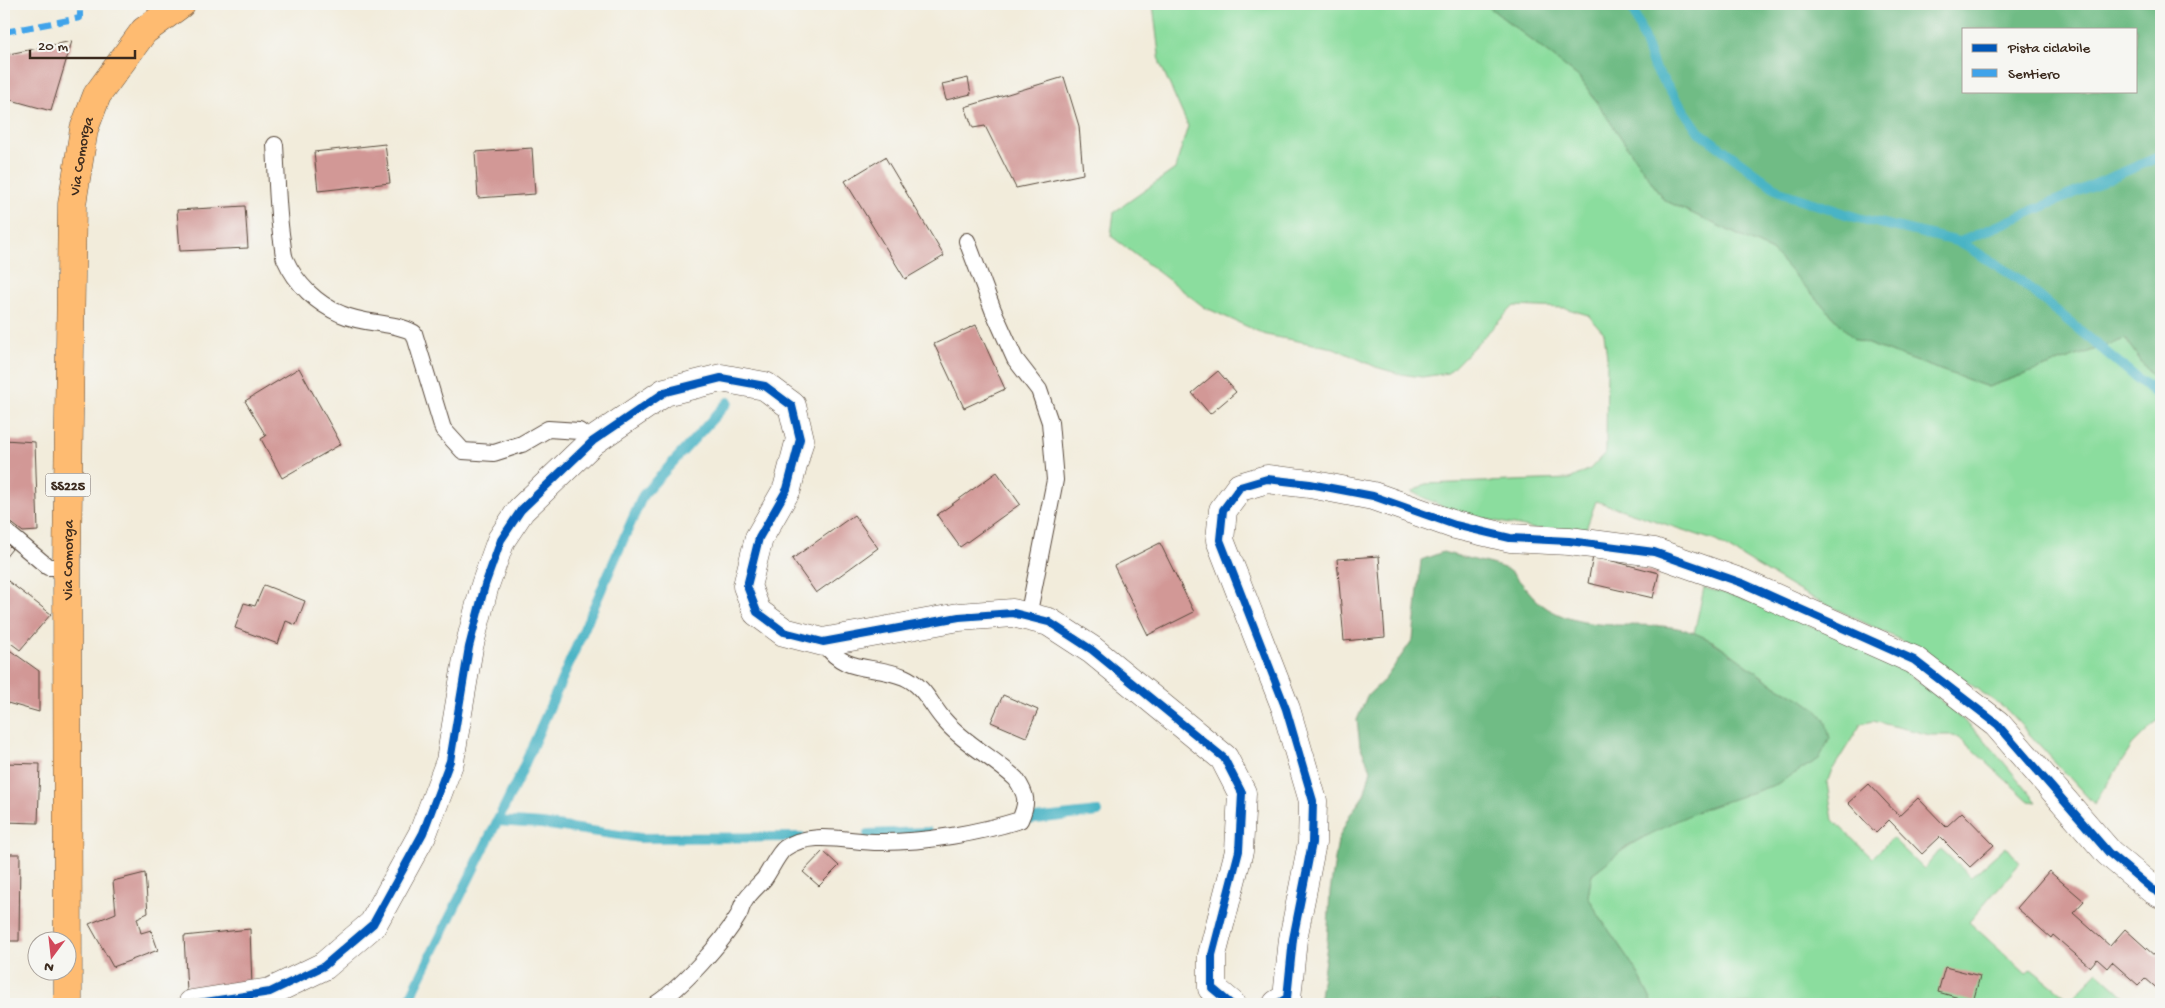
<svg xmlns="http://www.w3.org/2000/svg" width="2165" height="1008" font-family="'Gochi Hand',sans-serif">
  <rect width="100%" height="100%" fill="#f6f6f2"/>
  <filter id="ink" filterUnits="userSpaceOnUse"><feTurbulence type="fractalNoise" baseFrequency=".02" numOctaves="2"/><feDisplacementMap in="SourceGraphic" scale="10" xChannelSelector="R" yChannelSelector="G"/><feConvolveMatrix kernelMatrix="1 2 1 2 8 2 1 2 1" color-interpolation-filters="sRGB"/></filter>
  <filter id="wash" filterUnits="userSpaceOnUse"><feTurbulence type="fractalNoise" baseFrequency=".0096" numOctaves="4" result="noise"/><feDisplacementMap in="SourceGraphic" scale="20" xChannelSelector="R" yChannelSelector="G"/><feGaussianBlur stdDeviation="1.12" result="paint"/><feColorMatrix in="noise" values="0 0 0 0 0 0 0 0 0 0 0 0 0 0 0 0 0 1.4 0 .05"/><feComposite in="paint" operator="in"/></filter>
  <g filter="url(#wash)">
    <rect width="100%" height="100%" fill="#f2ecdb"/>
    <path fill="#8bdd9e" stroke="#63845e" d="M1153 4H1485L1580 78 1664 200 1772 251 1854 339 1988 387 2125 339 2161 389V717L2132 746 2094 804 2007 710 1923 651 1801 592 1716 541 1596 501 1586 529H1534L1456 513 1412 492 1425 484 1570 479 1590 469 1606 452 1607 357 1604 333 1588 315 1565 308 1514 306 1448 373 1422 377 1400 374 1376 367 1334 348 1266 335 1204 307 1111 236 1114 212 1175 169 1188 126 1160 63Z
      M1704 588 1736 596 1880 653 1928 688 1985 740 2037 802 2029 801 1963 741 1953 735H1930L1873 721 1861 724 1831 772 1827 783 1833 820 1872 858 1892 838 1924 869 1941 849 1971 877 2006 846 2020 863 1969 922 2026 974 2031 969 2070 1000 2098 972 2133 1004H1653L1636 970 1599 916 1588 896 1592 874C1604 865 1616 854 1629 846 1673 816 1727 801 1777 784L1809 704 1770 682 1715 642 1694 633Z"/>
    <path fill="#70bc85" stroke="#567352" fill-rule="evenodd" d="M1485 4H2161V389L2125 339 1988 387 1854 339 1772 251 1664 200 1580 78ZM1964 29H2136V91H1964Z
      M1443 552C1455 556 1501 565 1508 570 1526 584 1533 603 1556 613 1593 631 1632 622 1671 627 1711 632 1738 661 1770 682 1787 693 1810 700 1823 717 1827 722 1828 732 1830 738L1819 759 1777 784 1701 810 1676 821 1629 845 1592 874 1588 896 1599 916 1636 970 1653 1004H1319L1327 945 1330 892 1338 840 1349 816 1364 795 1371 770 1360 746 1357 720 1367 696 1385 679 1413 639 1421 560Z"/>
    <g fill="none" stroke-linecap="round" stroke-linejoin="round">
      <path stroke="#48b4c5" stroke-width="10" d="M1631 4 1654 67 1699 132 1782 193 1858 218 1960 242 2161 156
        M1960 242 2017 278 2161 398
        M497 821 542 824 640 838 801 837
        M1017 821 1098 812
        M868 834 928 832
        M407 1004 519 777 643 495 728 402"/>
    </g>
    <g id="blocks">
      <path fill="#d29896" d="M72 41 51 111 4 98V55Z
        M1064 77 1079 126 1083 174 1016 188 985 126 973 128 965 107Z
        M968 78 971 94 946 100 942 84Z
        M385 144 390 183 318 191 314 152Z
        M532 148 535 194 478 198 475 152Z
        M885 157 944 256 905 279 845 181Z
        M245 206 248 248 180 251 177 210Z
        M976 325 1005 389 964 408 934 344Z
        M299 368 341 444 282 478 261 439 266 436 245 401Z
        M1218 371 1236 392 1210 414 1192 393Z
        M4 440 35 442 38 531 23 532 4 517Z
        M997 472 1020 504 960 547 937 515Z
        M854 515 878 548 816 593 792 559Z
        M4 541 12 549 4 559Z
        M1160 543 1194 612 1148 635 1114 566Z
        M1379 556 1385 637 1344 641 1337 559Z
        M1593 556 1659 573 1653 598 1588 583Z
        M4 578 51 614 20 650 4 638Z
        M264 585 305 601 296 625 286 621 278 644 235 628 244 603 255 606Z
        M4 646 39 671V712L4 702Z
        M1003 695 1038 710 1026 737 991 722Z
        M4 763 40 764 38 823 4 822Z
        M1869 784 1899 816 1918 798 1946 827 1962 812 1994 845 1970 867 1940 837 1922 854 1889 820 1876 833 1848 803Z
        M823 851 839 866 819 886 803 872Z
        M4 854H20L19 941H4Z
        M2049 871 2084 901 2073 913 2110 946 2125 929 2156 957 2161 951V992L2145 978 2138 985 2112 962 2107 968 2097 959 2090 967 2053 935 2051 938 2017 908Z
        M145 873 148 913 137 918 141 933 151 930 158 950 113 967 89 924 116 913 113 881Z
        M250 929 252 987 187 992 184 936Z
        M1945 967 1980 976 1973 1002 1938 992Z"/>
    </g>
  </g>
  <g filter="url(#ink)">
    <use href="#blocks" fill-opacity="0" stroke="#56473a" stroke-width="1"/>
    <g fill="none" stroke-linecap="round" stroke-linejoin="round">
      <defs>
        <path id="lane" d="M275 145C277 177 277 209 282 241 283 247 283 254 285 259 296 284 317 304 341 314 365 325 392 321 414 333L443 429 463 451 494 453 522 444 548 429 579 431 593 441
          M967 241 993 310 1015 359 1039 390 1050 422 1055 480 1028 617
          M4 530 48 567H67
          M656 1004C682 987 722 943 738 916 741 912 741 906 744 902 749 893 757 887 764 879 770 871 778 853 785 848 812 829 852 843 882 842 927 842 978 833 1020 820 1028 802 1027 795 1016 779 994 758 965 744 945 721 931 706 925 686 904 677 870 663 847 676 823 642"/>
        <path id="street" d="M192 1004 270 992 324 966 373 924 423 833 450 761 469 647 485 585 501 540 521 510 593 441 665 392 721 378 765 386 792 406 800 439 787 489 759 538 747 586 757 612 784 632 823 642 959 617 1013 613 1049 622 1092 650 1224 758 1242 793 1239 851 1212 955V988L1231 1004
          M1277 1004 1287 998 1293 939 1312 843 1313 801 1286 709 1220 540 1223 510 1240 487 1267 479 1310 484 1373 496 1455 525 1510 538 1569 541 1654 552 1742 583 1914 660 1997 724 2109 853 2152 889 2161 894"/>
        <g id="primary">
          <path id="s1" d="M68 1004 67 560 72 204 84 129 97 95 144 31 181 4"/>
        </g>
      </defs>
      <use href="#lane" stroke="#56473a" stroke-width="18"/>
      <use href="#street" stroke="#56473a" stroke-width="29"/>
      <use href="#primary" stroke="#56473a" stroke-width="29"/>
      <use href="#lane" stroke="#fff" stroke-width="16"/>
      <use href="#street" stroke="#fff" stroke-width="28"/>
      <use href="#primary" stroke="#febb71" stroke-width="28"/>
      <path stroke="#3fa3ea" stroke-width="6" stroke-dasharray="12 6" stroke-linecap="butt" d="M4 32 80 18V4"/>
      <defs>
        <path id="cycleway" d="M192 1004 270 992 324 966 373 924 423 833 450 761 469 647 485 585 501 540 521 510 593 441 665 392 721 378 765 386 792 406 800 439 787 489 759 538 747 586 757 612 784 632 823 642 959 617 1013 613 1049 622 1092 650 1224 758 1242 793 1239 851 1212 955V988L1231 1004
          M1277 1004 1287 998 1293 939 1312 843 1313 801 1286 709 1220 540 1223 510 1240 487 1267 479 1310 484 1373 496 1455 525 1510 538 1569 541 1654 552 1742 583 1914 660 1997 724 2109 853 2152 889 2161 894"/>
      </defs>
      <use href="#cycleway" stroke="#f6f6f2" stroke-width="11"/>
      <use href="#cycleway" stroke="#0057b8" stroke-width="8"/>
    </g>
  </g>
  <g text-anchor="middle" stroke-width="5" stroke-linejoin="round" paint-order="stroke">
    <rect fill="#f6f6f2" stroke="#73675e" stroke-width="1" x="45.5" y="473.5" width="45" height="23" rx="4"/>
    <g font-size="14" font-weight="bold" fill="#3b2a1e">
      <text x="68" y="490">SS225</text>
    </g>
    <g font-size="15" fill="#3b2a1e" stroke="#f6f6f2">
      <text dy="5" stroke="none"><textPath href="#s1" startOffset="849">Via Comorga</textPath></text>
      <text dy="5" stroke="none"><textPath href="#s1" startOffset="444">Via Comorga</textPath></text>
    </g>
  </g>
  <rect width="2165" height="1008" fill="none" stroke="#f6f6f2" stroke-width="20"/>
  <rect x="1962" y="28" width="175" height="65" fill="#f6f6f2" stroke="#aba49d"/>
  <rect x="1972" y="44" width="25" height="8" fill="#0057b8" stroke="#aba49d"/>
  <text x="2008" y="52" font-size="15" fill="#3b2a1e">Pista ciclabile</text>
  <rect x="1972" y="69" width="25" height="8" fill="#3fa3ea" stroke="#aba49d"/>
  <text x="2008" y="78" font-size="15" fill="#3b2a1e">Sentiero</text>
  <g transform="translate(52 956) rotate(195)"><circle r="24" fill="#f6f6f2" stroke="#aba49d"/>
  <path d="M0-4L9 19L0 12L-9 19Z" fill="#d1495b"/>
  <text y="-8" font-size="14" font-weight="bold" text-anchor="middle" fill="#3b2a1e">N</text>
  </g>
  <path d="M30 50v8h105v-8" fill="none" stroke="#3b2a1e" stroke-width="2.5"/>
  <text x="38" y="50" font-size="15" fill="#3b2a1e" stroke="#f6f6f2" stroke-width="4" paint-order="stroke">20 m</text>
</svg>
